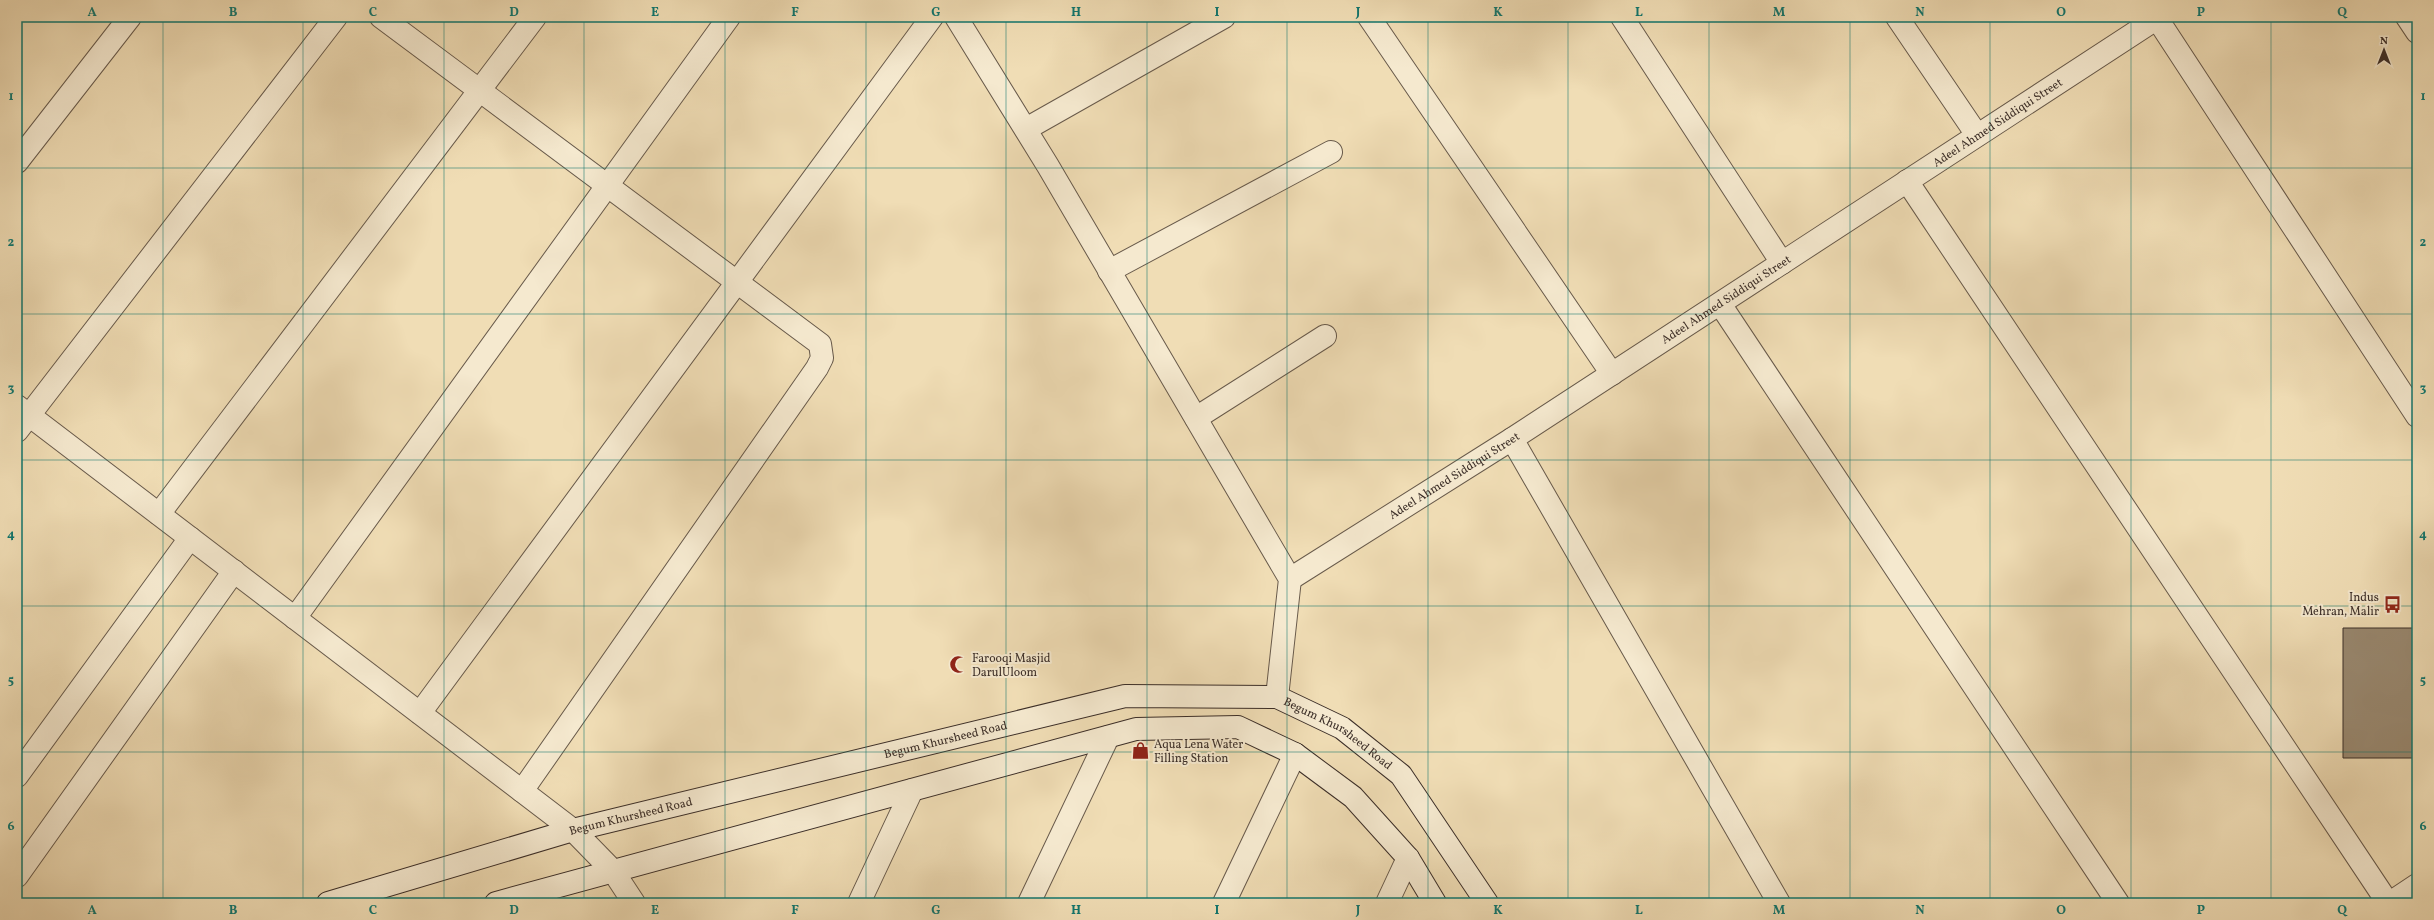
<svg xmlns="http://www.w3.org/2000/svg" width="2434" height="920" font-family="Vollkorn,serif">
  <rect width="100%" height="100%" fill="#f0ddb5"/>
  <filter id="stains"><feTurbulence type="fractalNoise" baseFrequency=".005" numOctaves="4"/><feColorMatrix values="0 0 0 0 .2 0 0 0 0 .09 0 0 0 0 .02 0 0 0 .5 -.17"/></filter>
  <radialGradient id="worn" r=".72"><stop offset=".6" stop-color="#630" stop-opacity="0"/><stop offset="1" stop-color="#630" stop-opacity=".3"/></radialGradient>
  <path fill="#998971" stroke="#3b2e28" d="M2343 628H2417V758H2343Z"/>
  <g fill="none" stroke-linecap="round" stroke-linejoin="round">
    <defs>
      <g id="minor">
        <path d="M381 17 820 344 822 358 817 368 522 791"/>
        <path d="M956 17 1048 166 1290 579 1277 697"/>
        <path d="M1369 17 1612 374"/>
        <path d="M1622 17 1782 263"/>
        <path d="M1897 17 1977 135"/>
        <path d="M2156 17 2417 416"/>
        <path d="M2407 17 2417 32"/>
        <path d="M1026 129 1224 17"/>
        <path d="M17 162 130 17"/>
        <path d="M1907 181 2388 903"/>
        <path d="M1109 271 1331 152"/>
        <path d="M1720 304 2118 903"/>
        <path d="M17 406 573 830 613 871 634 903"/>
        <path d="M1196 418 1325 336"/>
        <path d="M17 431 336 17"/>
        <path d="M1512 439 1779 903"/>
        <path d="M159 514 535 17"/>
        <path id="s1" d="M1290 579 1512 439 2159 17"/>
        <path d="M295 618 729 17"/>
        <path d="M420 713 932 17"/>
        <path d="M17 776 190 538"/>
        <path d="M17 876 234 571"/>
        <path d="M859 903 912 790"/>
        <path d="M1029 903 1108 737"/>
        <path d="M1224 903 1295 754"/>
        <path d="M1387 903 1408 858"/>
        <path d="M2390 903 2417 885"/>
      </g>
      <g id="secondary">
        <path id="s2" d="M328 903 573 830 1125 696 1277 697 1342 728 1401 775 1487 903"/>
        <path d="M496 903 1136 729 1238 727 1295 754 1353 797 1408 858 1435 903"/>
      </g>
    </defs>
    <use href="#minor" stroke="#685a4b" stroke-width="24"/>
    <use href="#secondary" stroke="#3b2e28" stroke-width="24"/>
    <use href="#minor" stroke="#f5e9cf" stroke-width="22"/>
    <use href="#secondary" stroke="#f5e9cf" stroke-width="22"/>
  </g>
  <path fill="none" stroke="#0f766e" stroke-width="1" stroke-opacity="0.55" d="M163 17V903M303 17V903M444 17V903M584 17V903M725 17V903M866 17V903M1006 17V903M1147 17V903M1287 17V903M1428 17V903M1568 17V903M1709 17V903M1850 17V903M1990 17V903M2131 17V903M2271 17V903M17 168H2417M17 314H2417M17 460H2417M17 606H2417M17 752H2417"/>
  <defs>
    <symbol id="bus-bare" viewBox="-9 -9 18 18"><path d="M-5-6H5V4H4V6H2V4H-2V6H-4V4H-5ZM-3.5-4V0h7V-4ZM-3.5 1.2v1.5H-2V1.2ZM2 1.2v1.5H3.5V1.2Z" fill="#8f2418" stroke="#f5e9cf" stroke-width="2.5" paint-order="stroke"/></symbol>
    <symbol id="mosque-bare" viewBox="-9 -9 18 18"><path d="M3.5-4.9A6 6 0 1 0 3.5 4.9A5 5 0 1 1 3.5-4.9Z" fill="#8f2418" stroke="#f5e9cf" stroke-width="2.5" paint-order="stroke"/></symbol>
    <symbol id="shop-bare" viewBox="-9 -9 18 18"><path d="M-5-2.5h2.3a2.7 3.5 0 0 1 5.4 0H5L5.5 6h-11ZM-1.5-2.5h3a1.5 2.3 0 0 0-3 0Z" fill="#8f2418" stroke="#f5e9cf" stroke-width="2.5" paint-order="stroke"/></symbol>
  </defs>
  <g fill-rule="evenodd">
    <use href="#bus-bare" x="2380" y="592" width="25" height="25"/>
    <use href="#mosque-bare" x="946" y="652" width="25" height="25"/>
    <use href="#shop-bare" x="1128" y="738" width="25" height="25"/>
  </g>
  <g text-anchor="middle" stroke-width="4" stroke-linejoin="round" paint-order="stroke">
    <g font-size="12" fill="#3b2e28" stroke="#f5e9cf">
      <text dy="4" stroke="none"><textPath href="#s1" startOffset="842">Adeel Ahmed Siddiqui Street</textPath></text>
      <text dy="4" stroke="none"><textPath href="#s1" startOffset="518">Adeel Ahmed Siddiqui Street</textPath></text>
      <text dy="4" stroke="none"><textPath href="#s1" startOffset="194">Adeel Ahmed Siddiqui Street</textPath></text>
      <text dy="4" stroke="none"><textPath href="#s2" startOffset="1047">Begum Khursheed Road</textPath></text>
      <text dy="4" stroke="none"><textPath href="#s2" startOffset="639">Begum Khursheed Road</textPath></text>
      <text dy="4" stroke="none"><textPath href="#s2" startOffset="315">Begum Khursheed Road</textPath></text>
    </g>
    <g font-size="12" fill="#3b2e28" stroke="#f5e9cf" text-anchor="start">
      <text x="2379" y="601" text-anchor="end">Indus<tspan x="2379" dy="14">Mehran, Malir</tspan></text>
      <text x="972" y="662">Farooqi Masjid<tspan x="972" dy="14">DarulUloom</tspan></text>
      <text x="1154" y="748">Aqua Lena Water<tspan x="1154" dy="14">Filling Station</tspan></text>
    </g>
  </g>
  <rect width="2434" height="920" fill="none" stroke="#f0ddb5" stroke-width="44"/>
  <g transform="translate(2384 50)" stroke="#f5e9cf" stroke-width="3" paint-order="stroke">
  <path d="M0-3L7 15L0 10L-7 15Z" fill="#3b2e28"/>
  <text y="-6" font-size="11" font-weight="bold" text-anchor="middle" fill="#3b2e28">N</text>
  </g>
  <rect x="22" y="22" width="2390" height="876" fill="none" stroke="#0f766e" stroke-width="1.5"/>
  <g font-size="13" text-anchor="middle" font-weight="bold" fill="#0f766e">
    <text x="92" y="16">A</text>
    <text x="233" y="16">B</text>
    <text x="373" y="16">C</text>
    <text x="514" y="16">D</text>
    <text x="655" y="16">E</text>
    <text x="795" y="16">F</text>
    <text x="936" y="16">G</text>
    <text x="1076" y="16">H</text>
    <text x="1217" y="16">I</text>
    <text x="1358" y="16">J</text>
    <text x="1498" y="16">K</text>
    <text x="1639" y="16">L</text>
    <text x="1779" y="16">M</text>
    <text x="1920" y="16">N</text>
    <text x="2061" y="16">O</text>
    <text x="2201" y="16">P</text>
    <text x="2342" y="16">Q</text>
    <text x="11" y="100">1</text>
    <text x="2423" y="100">1</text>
    <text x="11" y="246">2</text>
    <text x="2423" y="246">2</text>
    <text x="11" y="392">3</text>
    <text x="2423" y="392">3</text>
    <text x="11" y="538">4</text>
    <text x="2423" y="538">4</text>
    <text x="11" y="684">5</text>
    <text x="2423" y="684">5</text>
    <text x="11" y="830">6</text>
    <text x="2423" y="830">6</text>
    <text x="92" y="914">A</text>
    <text x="233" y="914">B</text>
    <text x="373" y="914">C</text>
    <text x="514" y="914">D</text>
    <text x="655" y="914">E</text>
    <text x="795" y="914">F</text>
    <text x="936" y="914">G</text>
    <text x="1076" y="914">H</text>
    <text x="1217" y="914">I</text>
    <text x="1358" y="914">J</text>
    <text x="1498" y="914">K</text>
    <text x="1639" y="914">L</text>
    <text x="1779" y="914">M</text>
    <text x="1920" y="914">N</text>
    <text x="2061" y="914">O</text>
    <text x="2201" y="914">P</text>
    <text x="2342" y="914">Q</text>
  </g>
  <rect width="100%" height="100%" filter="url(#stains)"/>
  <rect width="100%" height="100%" fill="url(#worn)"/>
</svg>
